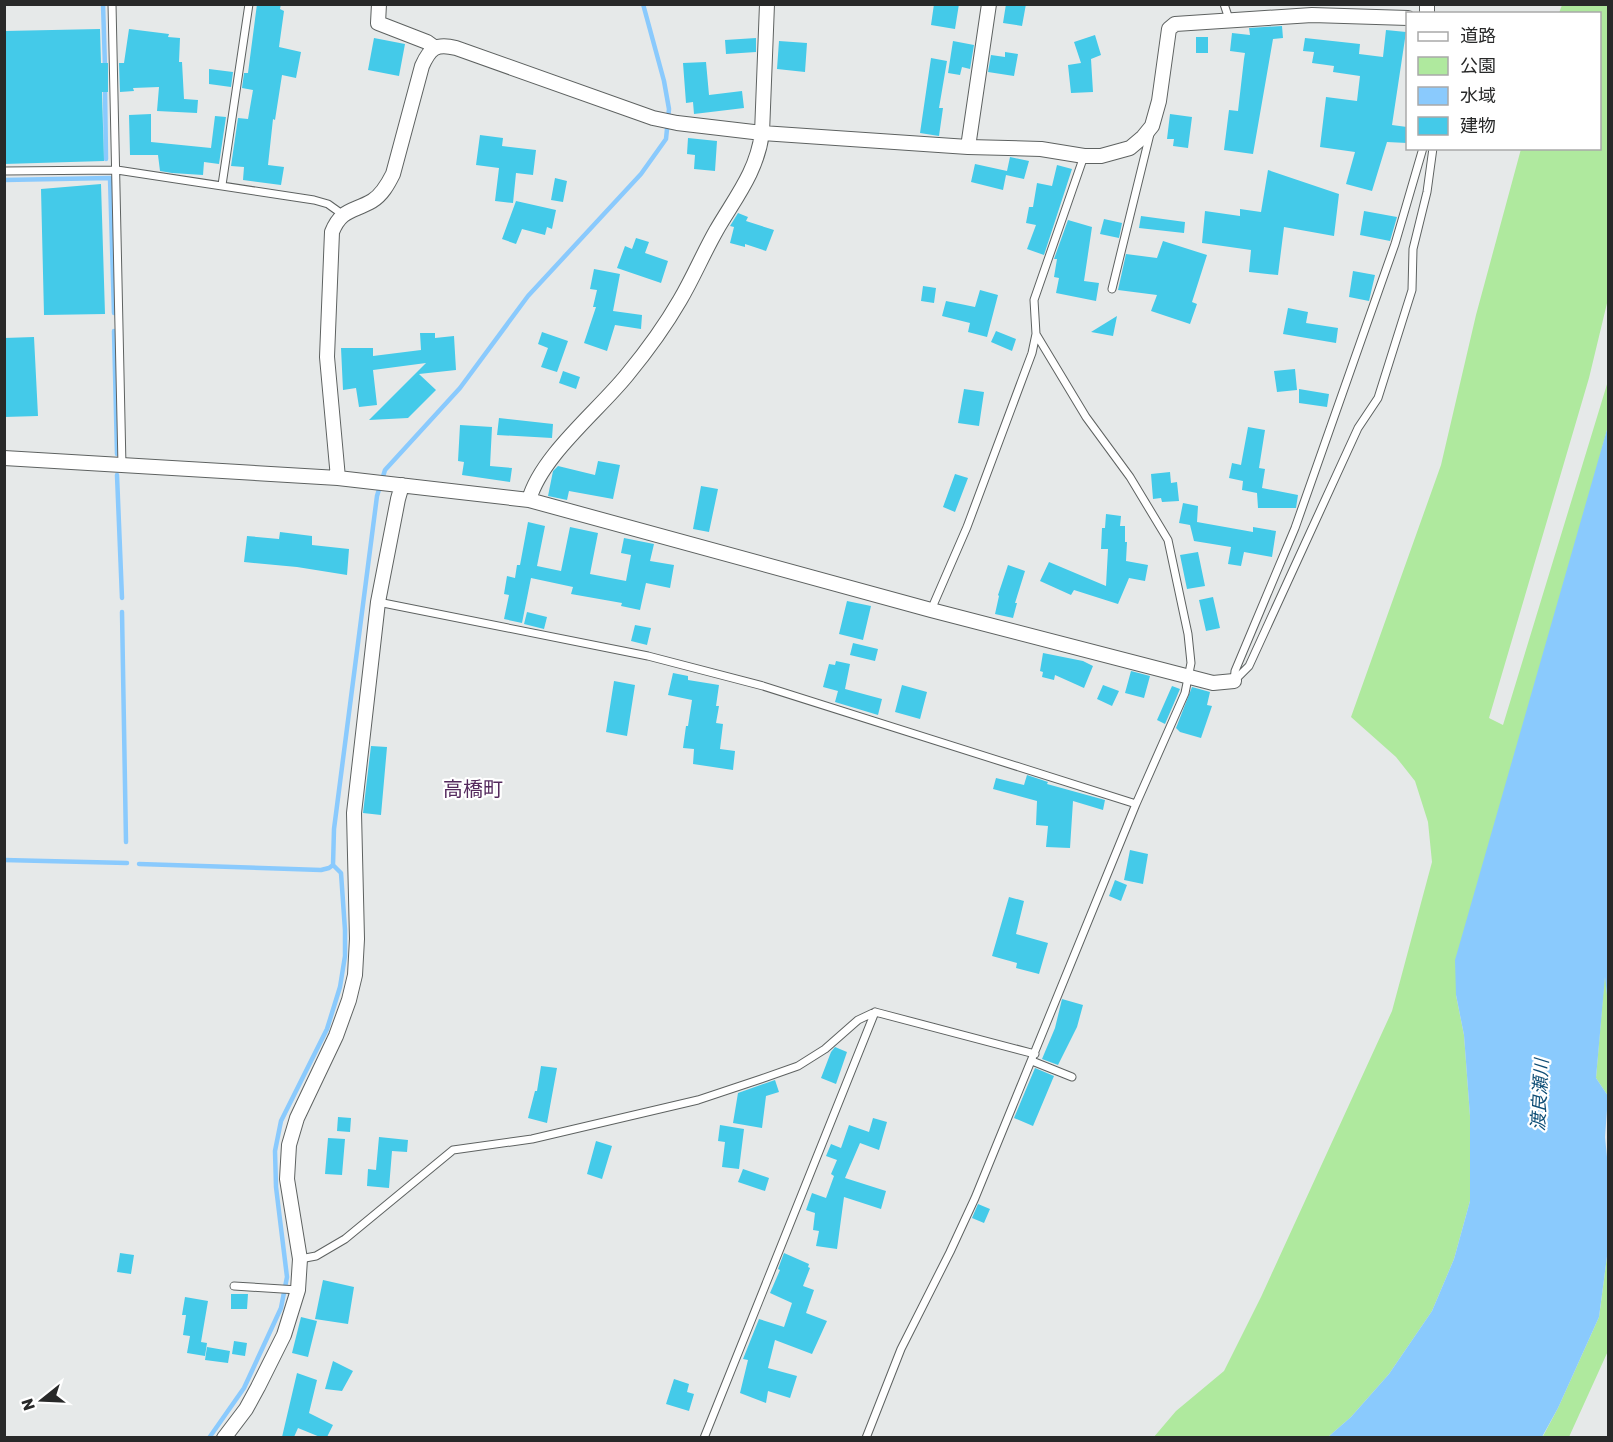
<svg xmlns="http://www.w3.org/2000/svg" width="1613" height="1442" font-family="Rubik,'Noto Sans JP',sans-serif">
  <rect width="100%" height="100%" fill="#e6e9e9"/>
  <path fill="#afe99e" d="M1562 5H1608V299L1589 378 1489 718 1503 725 1608 381V426L1456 995 1464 1035 1470 1116V1201L1454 1259 1432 1311 1389 1374 1351 1417 1328 1437 1220 1438 1218 1436 1217 1438H1153L1176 1411 1224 1371 1261 1297 1392 1011 1432 862 1428 822 1415 781 1396 757 1351 717 1441 465 1476 315 1521 149 1600 148V14L1559 13Z
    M1605 972 1608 1005V1096L1596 1078Z
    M1608 1249V1351L1569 1437 1542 1438 1558 1408 1599 1317Z"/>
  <path fill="#8acafd" d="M1608 426V1005L1605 977 1596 1078 1608 1096 1605 1137 1608 1167V1249L1599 1317 1558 1408 1542 1437H1328L1351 1417 1389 1374 1432 1311 1454 1259 1470 1201V1116L1464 1035 1456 995 1455 960Z"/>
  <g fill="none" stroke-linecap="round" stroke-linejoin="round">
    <path stroke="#8acafd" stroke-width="4.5" d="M103 4 105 67
      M105 87 106 159
      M4 180 110 178 114 313
      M114 331 117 454
      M117 475 122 598
      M122 612 126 842
      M4 860 127 863
      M139 864 321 870 329 868 333 865
      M209 1438 244 1388 281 1308 287 1277 276 1187 275 1151 281 1121 327 1029 340 987 345 956V930L341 873 333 865 334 829 377 496 385 470 460 388 528 296 641 174 666 139 669 109 664 81 643 4"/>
  </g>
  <path fill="#44cae9" d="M257 4H281L280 9 284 11 279 47 301 52 296 78 282 75 275 120 273 119 268 165 284 167 281 185 243 180 244 167 231 166 238 118 248 119 253 90 242 88 244 73H248Z
    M934 4H959L955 29 931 25Z
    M1006 4H1026L1022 26 1003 23Z
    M1282 26 1283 38 1273 39 1253 154 1224 150 1229 110 1238 111 1244 59 1245 53 1230 51 1232 33 1250 35 1249 28Z
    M100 29 101 63H108V92H102L104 161 4 164V31Z
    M129 29 169 34 168 37 180 38 179 62H182L184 99 198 100 197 113 157 111 159 87 133 88 134 91 120 92 119 63H124Z
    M1386 30 1406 32 1392 125 1407 127V143L1387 142 1372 191 1346 184 1355 152 1320 147 1326 97 1357 101 1360 76 1333 72 1334 66 1312 63 1314 52 1303 51 1305 38 1360 44 1359 54 1383 57Z
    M1095 35 1101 55 1091 59 1093 92 1071 93 1068 65 1081 63 1074 42Z
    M1196 37H1208V53H1196Z
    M374 38 405 44 399 76 368 70Z
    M756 38V52L726 54 725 40Z
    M779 41 807 43 805 72 777 69Z
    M953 41 974 45 970 69 962 67 960 75 948 73Z
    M1005 52 1018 54 1014 76 988 72 991 55 1005 57Z
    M931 58 947 61 939 108H943L939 136 920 133Z
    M706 62 709 95 742 91 744 108 694 114 693 102 686 103 683 63Z
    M209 69 233 72 231 87 209 84Z
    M151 114V142L211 148 215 116 226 117 219 164 204 162 203 175 172 173 160 171 158 155H130L129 115Z
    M1170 114 1192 117 1188 148 1173 146 1174 139H1167Z
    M480 135 503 138 502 146 536 150 533 175 516 173 513 203 495 201 499 168 476 165Z
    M688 138 717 141 715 171 694 169 695 155 687 154Z
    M1010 157 1029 161 1024 179 1006 175 1003 190 971 182 975 164 1007 171Z
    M1057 165 1072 169 1044 255 1027 249 1036 225 1026 223 1029 207H1033L1037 183 1052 186Z
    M1268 170 1339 194 1334 236 1284 227 1278 275 1249 272 1251 250 1202 243 1205 211 1240 216V209L1261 212Z
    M555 178 567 181 563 202 551 200Z
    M101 184 105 314 44 315 41 189Z
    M516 201 556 210 552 229 547 227 545 235 522 229 516 244 502 239Z
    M1364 211 1397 217 1390 241 1360 235Z
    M738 213 748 217 746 221 774 230 766 251 745 244V247L730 243 734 227 730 226Z
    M1141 216 1185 222 1184 233 1139 228Z
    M1104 219 1122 223 1119 238 1100 234Z
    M1068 220 1092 227 1084 281 1099 283 1096 301 1056 293 1059 278 1054 277 1057 259H1054Z
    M636 238 649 242 645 253 668 261 661 283 617 268 625 246 632 249Z
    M1163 241 1207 255 1192 302 1197 304 1190 324 1151 311 1157 295 1118 290 1126 254 1157 258Z
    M594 269 620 274 613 311 642 315 641 329 615 325 607 351 584 343 596 307H593L597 290 590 289Z
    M1353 271 1375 275 1369 301 1349 297Z
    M923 286 936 288 934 303 921 301Z
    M980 290 998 295 987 337 968 332 970 323 942 316 946 301 975 307Z
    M1288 308 1308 312 1306 323 1338 328 1336 343 1283 334Z
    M1117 316 1113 336 1091 332Z
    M996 331 1016 339 1012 351 991 342Z
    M542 332 568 341 557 372 541 367 548 348 538 344Z
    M420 333H435V338L454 336 456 370 419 374 436 390 408 418 369 420 426 363 373 370 377 405 359 407 356 388 343 390 341 348H373V356L421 350Z
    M34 337 38 416 4 417V338Z
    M1295 369 1297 390 1277 392 1274 371Z
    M563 371 580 377 576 389 559 383Z
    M964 389 984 392 979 426 958 423Z
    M1299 389 1329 394 1327 407 1299 403Z
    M499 418 553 424 552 438 497 435Z
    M460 425 492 427 490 466 512 468 510 482 462 475 464 462 458 461Z
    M1248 427 1265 430 1259 468 1265 469 1262 488 1298 495 1296 508H1258L1257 493 1242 490 1243 481 1229 478 1232 463 1241 465Z
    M598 461 620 465 613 499 569 491 567 500 548 496 553 471 558 466 595 475Z
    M1170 472 1171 483 1177 482 1179 501 1162 502 1161 498 1153 499 1151 474Z
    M955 474 968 478 955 512 943 507Z
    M701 486 718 489 709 532 693 529Z
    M1183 503 1198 506 1197 522 1253 532V527L1276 531 1272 557 1244 552 1241 566 1228 564 1231 547 1194 541 1190 525 1179 523Z
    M1106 514 1121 516 1120 526H1125V542H1127L1126 561 1148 565 1145 581 1129 578 1118 604 1074 590 1071 595 1040 581 1049 562 1106 586 1108 549H1101L1102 528H1105Z
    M528 522 545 526 537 566 561 571 570 527 598 533 590 574 626 581 631 555 621 553 624 538 654 544 650 561 674 565 670 588 646 583 640 610 621 606 622 603 571 594 573 587 531 578 522 623 504 619 509 595 504 594 507 576 515 578 517 565H520Z
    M280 532 312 536V545L349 549 347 575 297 567 244 562 247 536 279 539Z
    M1198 552 1205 586 1187 589 1180 555Z
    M1008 565 1025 571 1015 603H1017L1013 618 995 614 999 596 998 595Z
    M1213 597 1220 628 1206 631 1199 600Z
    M847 601 871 606 863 640 839 634Z
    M527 612 547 617 544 629 524 624Z
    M635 625 651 628 647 645 631 641Z
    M853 643 878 649 875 661 850 655Z
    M1043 653 1083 661 1093 666 1084 688 1055 675 1054 680 1042 677 1043 672 1040 671Z
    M836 661 850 664 845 689 882 699 878 715 835 702 838 691 823 687 829 664 835 665Z
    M1131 671 1150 676 1144 698 1125 693Z
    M673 673 688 676V680L719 685 716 706H719L716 723 723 724 720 749 735 751 733 770 693 764 694 749 683 748 686 726H688L692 700 668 695Z
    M614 681 635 685 627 736 606 732Z
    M902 685 927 692 920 719 895 712Z
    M1103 685 1119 691 1112 706 1097 699Z
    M1172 686 1180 689 1165 724 1157 720Z
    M1192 687 1210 692 1207 705 1212 706 1201 738 1180 732 1176 728Z
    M371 746 387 747 381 815 363 813Z
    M1027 775 1048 782 1047 784 1105 800 1103 810 1073 801 1070 848 1046 847 1048 826 1036 825 1037 801 993 789 996 778 1024 785Z
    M1130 850 1148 854 1143 884 1124 880Z
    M1115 880 1127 885 1121 901 1109 896Z
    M1009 897 1024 901 1016 934 1048 943 1039 974 1016 968 1017 963 992 956Z
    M1062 999 1083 1005 1077 1027 1058 1065 1042 1059 1055 1028Z
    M835 1047 847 1052 836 1084 821 1078 831 1052Z
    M541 1066 557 1068 547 1123 528 1118 535 1091H537Z
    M1035 1068 1054 1076 1033 1126 1014 1118Z
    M775 1080 779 1092 766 1096 762 1128 733 1123 738 1093Z
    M338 1117 351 1118 350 1132 337 1131Z
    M873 1118 887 1122 879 1150 860 1143 845 1178 886 1191 881 1209 844 1197 837 1249 816 1246 819 1231 813 1230 815 1213 806 1210 812 1193 826 1198 834 1176 831 1174 837 1160 826 1156 831 1144 841 1148 849 1125 869 1132Z
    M720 1125 744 1129 739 1169 722 1167 725 1142 718 1141Z
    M379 1137 408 1140 407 1152 392 1151 389 1188 367 1186 368 1169 376 1170Z
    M328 1138 345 1139 342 1175 325 1174Z
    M596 1141 612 1146 602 1179 587 1174Z
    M743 1169 769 1178 765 1191 738 1182Z
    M978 1204 990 1209 984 1223 972 1218Z
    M120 1253 134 1255 131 1274 117 1272Z
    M784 1253 809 1264 808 1267 810 1268 803 1286 814 1290 806 1313 827 1321 812 1354 775 1340 768 1368 797 1376 790 1398 768 1391 766 1403 740 1393 748 1360 743 1359 759 1319 784 1327 792 1303 770 1293 780 1270 778 1269Z
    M323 1280 354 1287 348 1324 315 1319Z
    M231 1294H248L247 1309H231Z
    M185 1297 208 1301 201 1342 207 1343 205 1356 187 1353 190 1336 183 1335 186 1315H182Z
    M301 1317 317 1321 308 1357 292 1353Z
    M234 1341 247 1343 245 1356 232 1354Z
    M207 1347 230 1351 228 1363 205 1360Z
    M333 1361 353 1371 342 1391 325 1389Z
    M297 1373 317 1380 309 1413 333 1425 327 1437H320L298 1428 294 1437H282Z
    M674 1379 689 1384 687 1392 694 1394 689 1411 666 1404Z"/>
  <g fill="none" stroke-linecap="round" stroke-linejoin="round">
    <defs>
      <path id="lane" d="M112 4 122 466
        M1224 4 1229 19
        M4 171 117 170 314 200 328 204 342 214
        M222 185 249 4
        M1112 289 1150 134
        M378 602 648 656 763 686 1136 804
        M931 610 967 527 1032 353 1036 334
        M1234 681 1249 666 1358 428 1378 398 1412 290 1413 249 1427 192 1433 148
        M1234 681 1235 671 1295 528 1395 244 1423 148
        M1032 1061 1072 1077
        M300 1259 316 1256 345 1239 453 1150 532 1139 698 1100 761 1079 798 1066 825 1049 858 1020 875 1012 1035 1054
        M234 1286 298 1290
        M704 1438 875 1012
        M866 1438 901 1349 950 1252 975 1198 1136 804 1185 693 1191 663 1188 634 1168 540 1130 477 1086 417 1036 334 1034 300 1084 156"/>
      <path id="street" d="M379 4 378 23 427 42 434 47
        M1427 4V14
        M968 147 989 4
        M4 458 338 478 529 500 931 610 1213 683 1234 681
        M338 478 327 357 332 232C341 209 353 212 372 201 382 195 388 184 393 174L422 66C430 48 436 43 456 48L653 118 677 123 762 133 968 147 1041 149 1084 156H1101L1130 148 1143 137 1152 126 1159 101 1169 29 1175 24 1312 15 1408 18
        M529 500C541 456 598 411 627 375 646 352 665 326 680 300 693 278 703 254 716 231 735 198 757 172 762 133L767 4
        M224 1438 246 1409 258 1387 284 1335 298 1290 300 1259 287 1179 289 1145 297 1118 336 1036 349 1000 355 975 357 939 354 813 378 602 398 499 402 485"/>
    </defs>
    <use href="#lane" stroke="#5e6261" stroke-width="9"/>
    <use href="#street" stroke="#5e6261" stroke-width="16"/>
    <use href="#lane" stroke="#fff" stroke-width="7"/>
    <use href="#street" stroke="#fff" stroke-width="14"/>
  </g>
  <g text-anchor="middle" stroke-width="4.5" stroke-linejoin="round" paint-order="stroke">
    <g font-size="18" font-style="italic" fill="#0f4e76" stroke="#fff">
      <text transform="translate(1540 1095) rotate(-87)" y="6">渡良瀬川</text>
    </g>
    <g font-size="20" fill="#54295d" stroke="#fff">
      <text x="473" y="796">高橋町</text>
    </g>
  </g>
  <rect width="1613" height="1442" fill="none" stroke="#282929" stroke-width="12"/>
  <rect x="1406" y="12" width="195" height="138" fill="#ffffff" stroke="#a9a9a9" stroke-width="1.5"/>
  <rect x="1418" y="32" width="30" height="9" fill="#ffffff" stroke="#a9a9a9" stroke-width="1.5"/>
  <text x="1460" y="42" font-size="18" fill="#282929">道路</text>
  <rect x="1418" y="57" width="30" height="18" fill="#afe99e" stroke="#a9a9a9" stroke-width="1.5"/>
  <text x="1460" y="72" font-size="18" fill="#282929">公園</text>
  <rect x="1418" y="87" width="30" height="18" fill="#8acafd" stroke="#a9a9a9" stroke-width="1.5"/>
  <text x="1460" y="102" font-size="18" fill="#282929">水域</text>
  <rect x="1418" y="117" width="30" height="18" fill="#44cae9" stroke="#a9a9a9" stroke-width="1.5"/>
  <text x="1460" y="132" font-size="18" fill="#282929">建物</text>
  <g transform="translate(42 1400) rotate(252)" stroke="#ffffff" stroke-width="4.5" paint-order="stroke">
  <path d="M0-4.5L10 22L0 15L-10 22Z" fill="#282929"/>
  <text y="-9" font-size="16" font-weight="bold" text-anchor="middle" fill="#282929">N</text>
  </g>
</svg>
